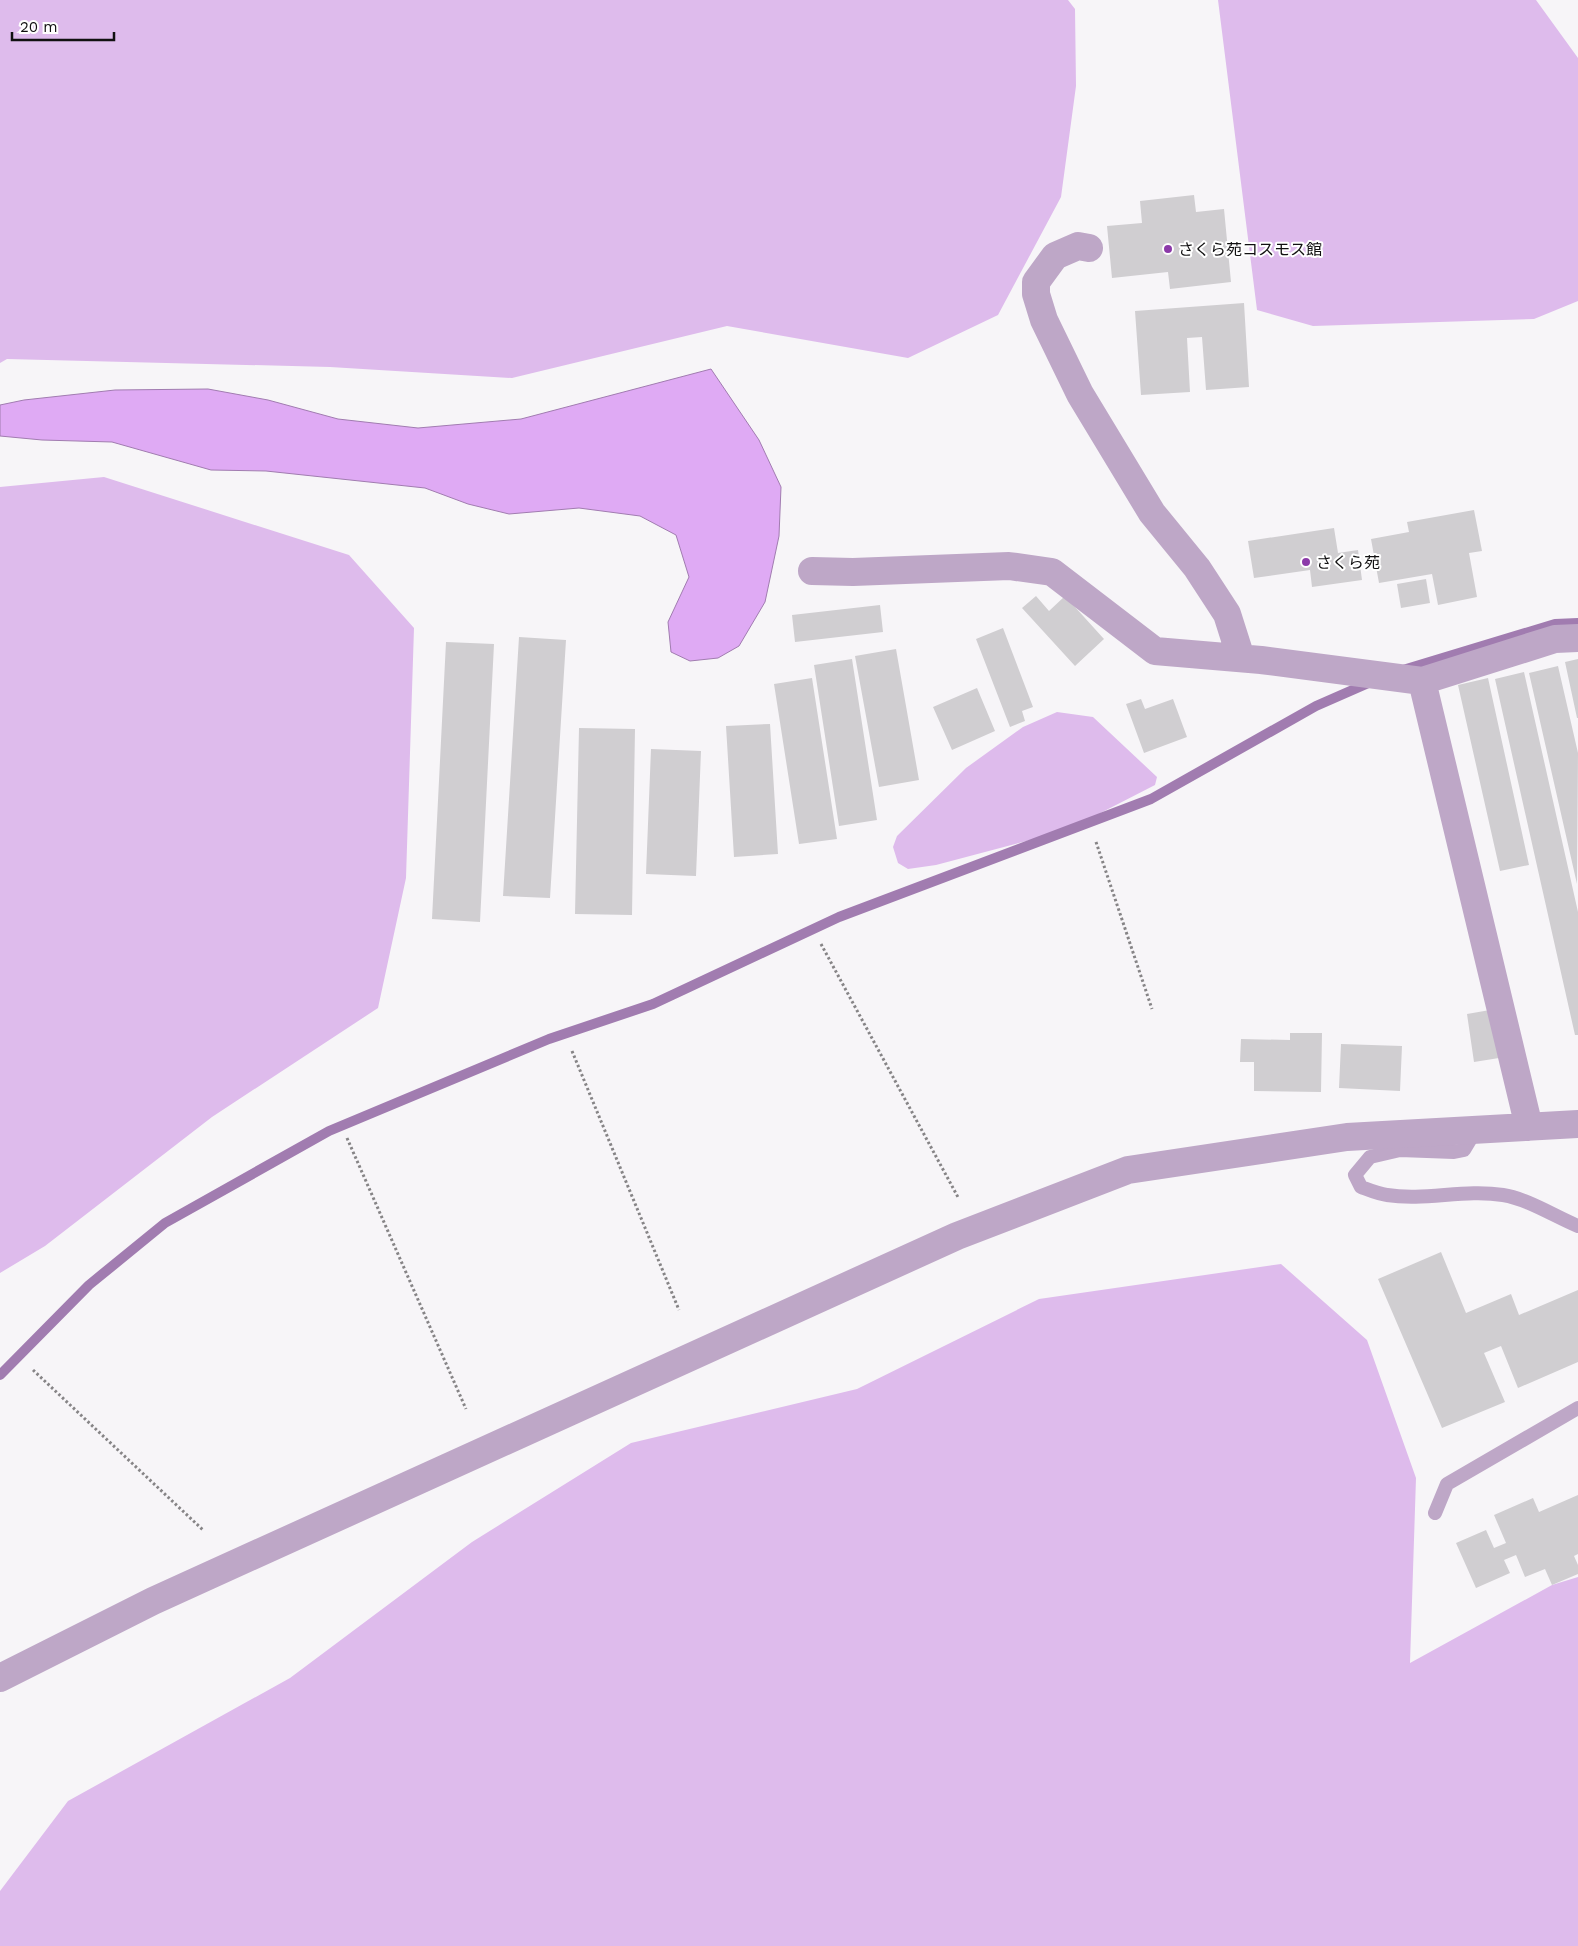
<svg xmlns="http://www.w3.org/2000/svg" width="1578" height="1946" font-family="'Work Sans','Noto Sans JP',sans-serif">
  <rect width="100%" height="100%" fill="#f7f5f8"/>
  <path fill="#debbec" d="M0 0H1068L1075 9 1076 86 1061 197 998 315 908 358 727 326 512 378 330 367 7 359 0 363Z
    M1218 0H1536L1578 58V301L1534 319 1313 326 1257 310Z
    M104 477 349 555 414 628 406 878 378 1008 212 1117 45 1246 0 1273V487Z
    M1057 712 1093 717 1157 777 1155 785 1079 824 1034 839 936 865 908 869 898 863 893 847 897 836 966 768 1023 727Z
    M1281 1264 1367 1340 1416 1478 1410 1663 1552 1585 1578 1577V1946H0V1891L68 1801 290 1678 472 1542 631 1443 857 1389 1039 1299Z"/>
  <path fill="#dfaaf4" stroke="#a17cb0" d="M711 369 759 440 781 487 779 536 765 602 739 646 718 658 690 661 671 652 668 622 689 577 676 535 640 516 579 508 509 514 468 504 425 488 266 471 211 470 112 442 42 440 0 436V405L24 400 115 390 208 389 268 400 338 419 418 428 521 419Z"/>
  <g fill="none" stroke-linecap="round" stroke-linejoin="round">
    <path stroke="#a17cb0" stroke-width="10" d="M1403 670 1555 624 1578 623
      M0 1375 89 1285 165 1223 329 1131 549 1039 653 1004 839 917 1151 799 1316 706 1373 681"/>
  </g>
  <path fill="#d0ced1" d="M1194 195 1196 212 1224 209 1231 282 1170 289 1168 272 1112 278 1107 226 1142 223 1140 201Z
    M1244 303 1249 387 1206 390 1202 337 1187 338 1190 392 1141 395 1135 311Z
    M1474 510 1482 551 1469 553 1477 597 1438 605 1432 574 1379 583 1371 539 1409 532 1407 522Z
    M1334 528 1338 553 1358 550 1362 580 1312 587 1310 570 1254 578 1248 541Z
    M1426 579 1430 603 1401 608 1397 584Z
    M1036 596 1049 611 1065 596 1104 639 1075 666 1022 608Z
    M880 605 883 632 795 642 792 615Z
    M1003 628 1033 707 1022 711 1025 721 1010 727 976 639Z
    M519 637 566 640 550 898 503 896Z
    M446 642 494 644 480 922 432 919Z
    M896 649 919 780 879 787 855 656Z
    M852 659 877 820 839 826 814 665Z
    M1578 659V718H1577L1565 662Z
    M1558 666 1578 753 1577 884 1529 673Z
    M1524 672 1578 912V1035H1575L1495 679Z
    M812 678 837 839 799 844 774 684Z
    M1488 678 1529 865 1500 871 1458 685Z
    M977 688 995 731 952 750 933 707Z
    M1141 699 1145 709 1173 699 1187 737 1144 753 1126 704Z
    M770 724 778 854 734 857 726 726Z
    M579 728 635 729 632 915 575 914Z
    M651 749 701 751 696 876 646 874Z
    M1490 1010 1499 1058 1474 1062 1467 1014Z
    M1290 1033H1322L1321 1092 1254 1091V1062H1240L1241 1039 1290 1040Z
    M1341 1044 1402 1046 1400 1091 1339 1088Z
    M1441 1252 1466 1313 1511 1294 1519 1315 1578 1290V1362L1518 1388 1501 1346 1484 1353 1505 1402 1442 1428 1378 1279Z
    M1578 1495V1554L1574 1556 1578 1565V1574L1552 1585 1545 1569 1525 1577 1516 1555 1504 1560 1510 1573 1476 1588 1456 1543 1486 1530 1494 1548 1506 1543 1494 1515 1533 1498 1539 1512Z"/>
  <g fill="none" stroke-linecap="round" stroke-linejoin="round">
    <path stroke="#868486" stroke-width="3" stroke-dasharray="2.5 2.5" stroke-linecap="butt" d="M1096 842 1152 1009
      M821 944 959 1199
      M572 1051 679 1310
      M347 1138 466 1409
      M33 1370 203 1530"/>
    <path stroke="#bea7c7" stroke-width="14" d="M1476 1130 1464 1150 1454 1152 1400 1150 1370 1157 1355 1175 1361 1187C1369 1190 1378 1194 1387 1195 1425 1201 1464 1189 1503 1195 1528 1199 1554 1216 1578 1226
      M1435 1513 1447 1484 1578 1408"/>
    <path stroke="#bea7c7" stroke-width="28" d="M1089 248 1078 246 1055 256 1036 282V294L1044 320 1080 394 1152 513 1197 568 1227 614 1241 658
      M812 571 853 572 1009 566 1052 572 1155 651 1261 660 1422 681 1555 639 1578 638
      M1422 681 1529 1127
      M0 1678 153 1601 957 1236 1128 1170 1347 1137 1578 1124"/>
  </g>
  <g fill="#8c3aa9" stroke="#fff" stroke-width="2">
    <circle cx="1168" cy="249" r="5"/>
    <circle cx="1306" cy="562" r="5"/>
  </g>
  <g text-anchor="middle" stroke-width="4" stroke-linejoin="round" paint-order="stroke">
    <g font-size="16" fill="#111011" stroke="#fff" text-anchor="start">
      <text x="1178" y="255">さくら苑コスモス館</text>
      <text x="1316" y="568">さくら苑</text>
    </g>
  </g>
  <path d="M12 32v8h102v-8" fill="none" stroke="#111011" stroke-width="2.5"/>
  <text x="20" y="32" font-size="15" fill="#111011" stroke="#ffffff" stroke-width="4" paint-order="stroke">20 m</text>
</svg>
